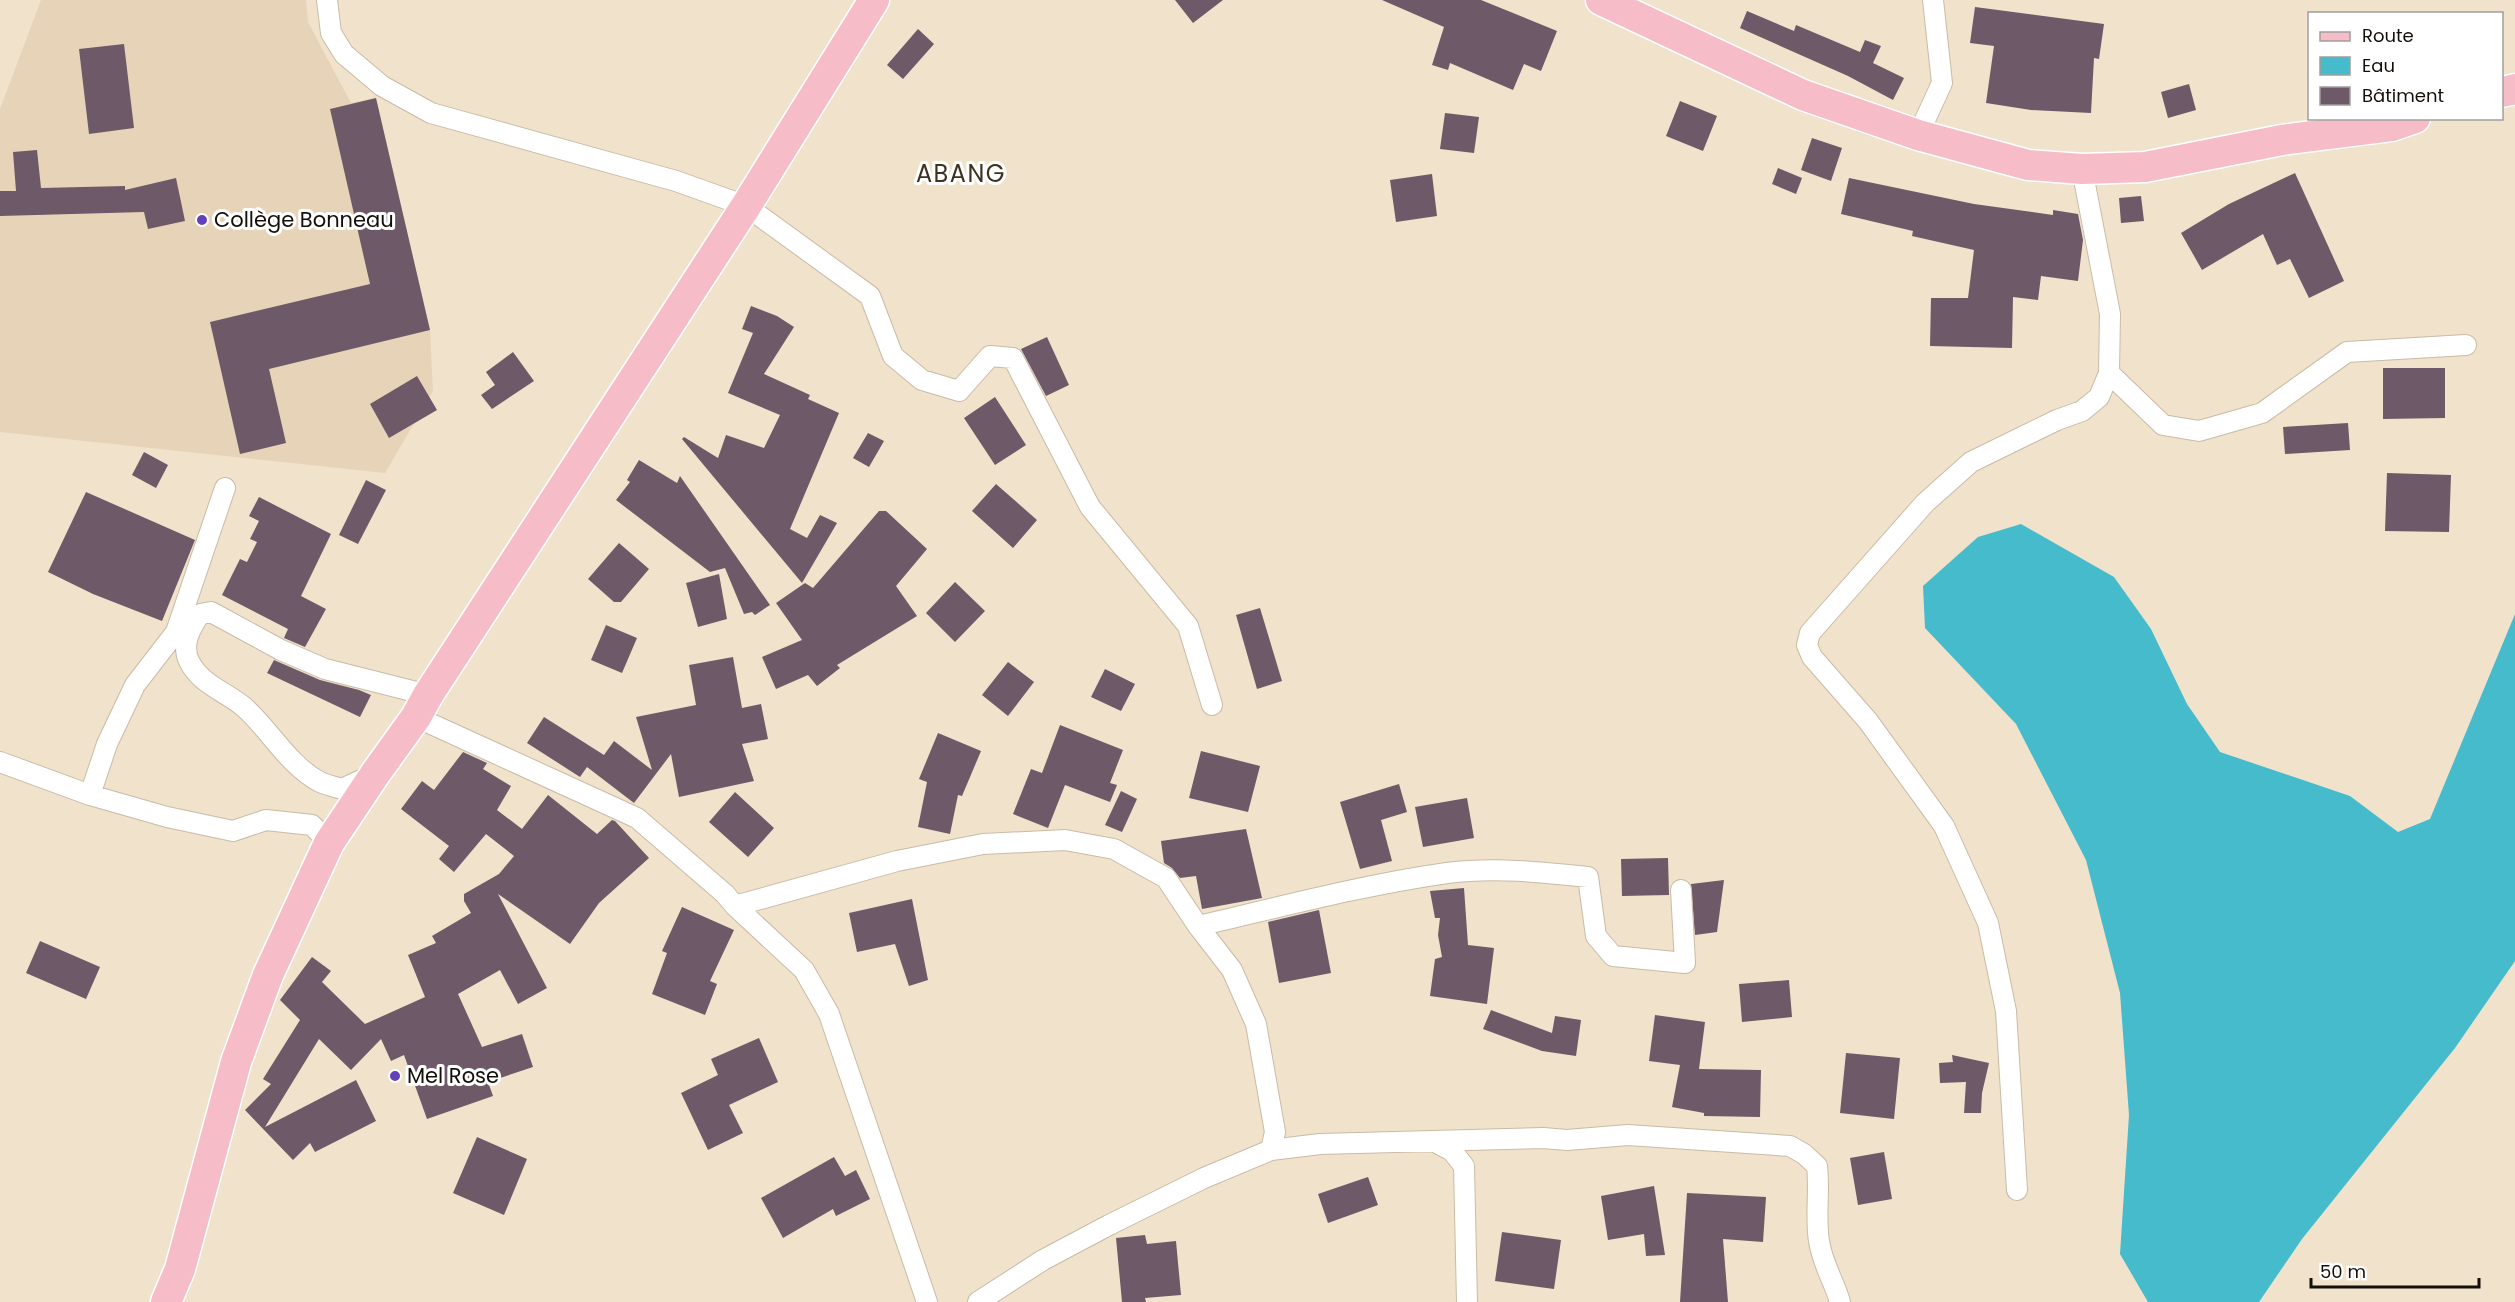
<svg xmlns="http://www.w3.org/2000/svg" width="2515" height="1302" font-family="Poppins,sans-serif">
  <rect width="100%" height="100%" fill="#f1e2cc"/>
  <path fill="#e7d4b8" d="M41 0H306L308 22 351 103 376 98 430 330 433 391 385 473 0 432V109Z"/>
  <path fill="#45bbcc" d="M2021 524 2114 577 2151 629 2187 704 2220 752 2350 796 2398 832 2430 819 2515 614V961L2455 1048 2302 1239 2259 1302H2148L2120 1254 2129 1115 2120 993 2086 860 2016 724 1925 628 1923 586 1978 537Z"/>
  <path fill="#6d5967" d="M1175 0H1223L1193 23Z
    M1382 0H1481L1557 31 1541 71 1524 64 1513 90 1450 63 1448 70 1432 65 1444 27Z
    M1975 7 2104 24 2099 59 2094 58 2091 113 2031 110 1986 103 1994 46 1970 43Z
    M1747 11 1794 31 1796 25 1860 52 1865 40 1881 46 1873 63 1904 78 1893 100 1848 76 1740 28Z
    M918 29 934 44 903 79 887 65Z
    M124 44 134 128 89 134 79 49Z
    M2189 84 2196 110 2168 118 2161 92Z
    M376 98 430 330 269 369 286 443 240 454 210 322 370 284 330 109Z
    M1680 101 1717 116 1703 151 1666 136Z
    M1445 113 1479 117 1474 153 1440 149Z
    M1812 138 1842 148 1831 181 1801 170Z
    M37 150 41 188 125 186V190L176 178 185 221 148 229 144 212 0 216V191H16L13 152Z
    M1778 168 1802 178 1796 194 1772 184Z
    M2295 173 2344 281 2309 298 2290 259 2277 265 2263 234 2202 270 2181 233 2229 204Z
    M1432 174 1437 216 1396 222 1390 180Z
    M1849 178 1974 204 2053 215V210L2078 214 2083 240 2078 281 2041 276 2038 300 2013 297 2012 348 1930 346 1931 298H1968L1974 250 1912 236 1913 231 1841 214Z
    M2141 196 2144 221 2121 223 2119 198Z
    M751 306 777 316 794 327 764 374 810 395 808 399 839 413 790 529 807 538 820 515 837 523 802 583 682 439 684 437 718 458 726 435 764 448 780 415 728 393 753 333 742 329Z
    M1047 337 1069 385 1046 396 1021 349Z
    M513 352 534 381 492 409 481 395 495 385 486 372Z
    M2383 368H2445V418L2383 419Z
    M417 376 437 410 389 438 370 404Z
    M995 397 1026 445 995 465 964 418Z
    M2348 423 2350 450 2285 454 2283 427Z
    M868 433 884 441 869 467 853 458Z
    M144 452 168 465 156 488 132 475Z
    M639 460 677 483 680 476 770 605 755 615 752 612 744 614 725 568 710 572 616 500 630 482 627 480Z
    M2387 473 2451 475 2449 532 2385 531Z
    M366 480 386 490 358 544 339 535Z
    M996 484 1037 520 1013 548 972 511Z
    M86 492 195 540 162 621 93 594 48 572Z
    M259 497 331 534 301 596 326 609 305 647 284 638 288 629 222 595 240 559 247 562 257 542 250 539 259 521 249 516Z
    M879 511H886L927 549 896 586 917 616 837 665 840 668 817 686 808 675 776 689 762 657 802 640 776 603 805 583 813 588Z
    M619 543 649 569 621 602H614L588 579Z
    M719 574 727 619 698 627 686 583Z
    M955 582 985 611 955 642 926 613Z
    M1260 608 1282 681 1257 689 1236 615Z
    M606 625 637 638 622 673 591 660Z
    M733 657 742 708 761 704 768 739 742 744 754 781 679 797 671 754 634 803 587 767 580 777 527 743 544 717 604 755 614 741 652 770 636 717 696 705 689 665Z
    M274 660 320 680 359 690 371 695 360 717 267 673Z
    M1008 662 1034 682 1008 716 982 695Z
    M1105 669 1135 684 1121 711 1091 697Z
    M1060 725 1123 750 1110 783 1117 785 1110 802 1065 785 1048 828 1013 814 1031 769 1042 773Z
    M938 733 981 751 962 796 958 795 950 834 918 827 927 782 919 779Z
    M1201 751 1260 766 1248 812 1189 798Z
    M463 752 487 763 483 769 511 786 497 810 522 829 548 795 597 834 612 820 615 821 649 858 599 903 570 944 498 894 547 988 518 1004 500 970 458 994 482 1047 522 1034 533 1067 488 1082 493 1096 427 1119 404 1055 391 1061 381 1039 351 1070 319 1039 265 1127 356 1080 376 1121 315 1152 310 1143 293 1160 245 1110 271 1084 263 1079 300 1020 280 1000 312 957 331 971 322 982 365 1024 425 997 408 955 436 943 432 936 471 913 464 901V894L499 874 514 856 486 834 454 872 439 859 449 846 401 809 422 781 434 790Z
    M1399 784 1407 812 1381 820 1392 861 1360 869 1340 802Z
    M1121 791 1137 799 1122 832 1105 825Z
    M735 792 774 828 748 857 709 822Z
    M1467 798 1474 838 1423 847 1415 807Z
    M1246 829 1262 898 1202 909 1196 876 1180 878 1172 868 1164 863 1161 841Z
    M1668 858 1669 895 1622 896 1621 859Z
    M1724 880 1717 932 1695 935 1691 884Z
    M1464 888 1468 945 1494 948 1487 1004 1430 996 1435 959 1442 957 1438 935 1440 918H1435L1430 891Z
    M912 899 928 980 909 986 895 944 857 952 849 913Z
    M682 907 734 930 710 981 717 984 705 1015 652 994 667 953 662 951Z
    M1319 910 1331 973 1279 983 1268 922Z
    M40 941 100 967 86 999 26 973Z
    M1789 980 1792 1017 1742 1022 1739 984Z
    M1491 1010 1552 1033 1555 1016 1581 1020 1576 1056 1542 1051 1483 1029Z
    M1655 1015 1705 1022 1699 1069 1761 1070 1760 1117 1704 1116V1113L1672 1107 1680 1065 1649 1061Z
    M759 1038 778 1082 729 1105 743 1133 708 1150 681 1093 718 1075 711 1059Z
    M1846 1053 1900 1058 1894 1119 1840 1113Z
    M1952 1055 1989 1063 1982 1093 1981 1113H1964L1966 1082 1940 1083 1939 1063 1953 1062Z
    M477 1137 527 1159 504 1215 453 1193Z
    M1884 1152 1892 1199 1858 1205 1850 1158Z
    M834 1157 845 1176 856 1170 870 1199 836 1216 833 1209 783 1238 761 1198Z
    M1368 1177 1378 1205 1328 1223 1318 1194Z
    M1654 1186 1665 1255 1646 1256 1644 1234 1608 1240 1601 1196Z
    M1687 1193 1766 1197 1763 1242 1723 1239 1728 1302H1680Z
    M1502 1232 1561 1240 1554 1289 1495 1281Z
    M1145 1235 1147 1244 1176 1241 1181 1295 1145 1298 1146 1302H1122L1116 1238Z"/>
  <g fill="none" stroke-linecap="round" stroke-linejoin="round">
    <defs>
      <path id="minor" d="M327 0 331 33 344 54 382 86 431 113 676 181 746 206 870 296 893 356 922 380 959 391 990 356 1013 358 1090 507 1188 626 1212 705
        M1918 135 1942 83 1933 0
        M2109 373 2163 425 2199 431 2262 413 2347 352 2466 345
        M416 717 637 818 725 894 735 906 804 970 829 1014 927 1302
        M0 762 90 795 167 817 233 831 266 820 312 825 329 843
        M374 774 342 789C335 787 327 785 320 782 289 766 270 730 244 707 225 691 201 685 189 661 181 644 191 627 200 614L211 612 281 650 325 669 428 695
        M90 795 107 744 135 685 176 632 225 488
        M735 906 897 861 983 844 1065 840 1114 849 1166 878 1198 926 1232 970 1256 1024 1275 1132 1271 1150
        M1198 926C1280 907 1363 885 1447 873 1494 867 1542 872 1588 877L1596 936 1613 956 1685 963 1681 890
        M1435 1142 1452 1151 1464 1166 1467 1302
        M2017 1190 2006 1011 1988 923 1944 826 1868 721 1812 657 1807 645 1810 633 1925 503 1971 462 2057 420 2082 411 2099 397 2109 373 2110 314 2082 169
        M978 1302 1043 1260 1109 1225 1204 1178 1271 1150 1320 1144 1543 1138 1567 1140 1628 1135 1790 1146 1804 1154 1817 1166C1820 1191 1815 1217 1819 1241 1822 1263 1834 1281 1840 1302"/>
      <path id="primary" d="M1601 0 1803 95 1918 135 2028 165 2082 169 2145 167 2282 140 2392 126 2415 118
        M2502 92 2515 89
        M166 1302 180 1269 236 1062 268 975 329 843 375 774 416 717 428 695 746 206 874 0"/>
    </defs>
    <use href="#minor" stroke="#c9bba6" stroke-width="22"/>
    <use href="#primary" stroke="#fff" stroke-width="33"/>
    <use href="#minor" stroke="#fff" stroke-width="20"/>
    <use href="#primary" stroke="#f6bcc8" stroke-width="30"/>
  </g>
  <g fill="#6441b9" stroke="#fff" stroke-width="2">
    <circle cx="202" cy="220" r="6"/>
    <circle cx="395" cy="1076" r="6"/>
  </g>
  <g text-anchor="middle" stroke-width="6" stroke-linejoin="round" paint-order="stroke">
    <g font-size="21" fill="#140f08" stroke="#fff" text-anchor="start">
      <text x="214" y="227">Collège Bonneau</text>
      <text x="407" y="1083">Mel Rose</text>
    </g>
    <g font-size="24" letter-spacing="1.5" fill="#3e3221" stroke="#fff">
      <text x="961" y="182">ABANG</text>
    </g>
  </g>
  <rect x="2308" y="12" width="195" height="108" fill="#ffffff" stroke="#a19f9c" stroke-width="1.5"/>
  <rect x="2320" y="32" width="30" height="9" fill="#f6bcc8" stroke="#a19f9c" stroke-width="1.5"/>
  <text x="2362" y="42" font-size="18" fill="#140f08">Route</text>
  <rect x="2320" y="57" width="30" height="18" fill="#45bbcc" stroke="#a19f9c" stroke-width="1.5"/>
  <text x="2362" y="72" font-size="18" fill="#140f08">Eau</text>
  <rect x="2320" y="87" width="30" height="18" fill="#6d5967" stroke="#a19f9c" stroke-width="1.5"/>
  <text x="2362" y="102" font-size="18" fill="#140f08">Bâtiment</text>
  <path d="M2311 1278v9h168v-9" fill="none" stroke="#140f08" stroke-width="3"/>
  <text x="2320" y="1278" font-size="18" fill="#140f08" stroke="#ffffff" stroke-width="4.5" paint-order="stroke">50 m</text>
</svg>
